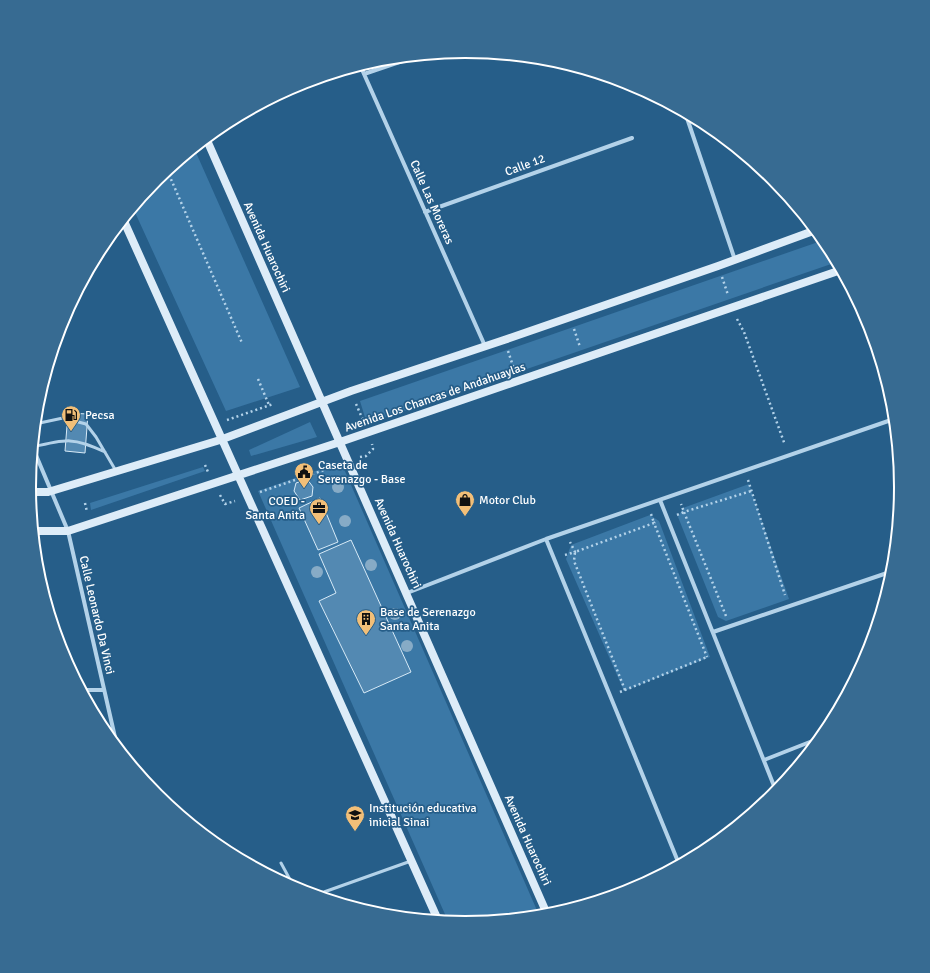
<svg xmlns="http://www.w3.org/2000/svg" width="930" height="973" font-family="Signika,sans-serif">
  <rect width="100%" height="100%" fill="#265e89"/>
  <path fill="#3b78a6" d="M194 148 300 387 226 411 133 208 157 178Z
    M824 240 837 262 367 424 360 401Z
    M310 422 317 437 251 456 249 450Z
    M341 462 539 915 465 922 448 921 258 491Z
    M203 467 205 471 91 510 90 503Z
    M749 484 789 599 726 621 718 617 678 517 683 508Z
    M650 515 659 521 710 657 624 691 566 559 571 545Z"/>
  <path fill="#5389b2" stroke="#d7eaf7" d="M68 413 88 414 85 453 65 451Z
    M307 479 313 487 312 496 300 500 294 491 296 483Z
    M320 498 338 542 318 550 299 508Z
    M351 540 411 672 364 693 319 601 336 593 319 554Z"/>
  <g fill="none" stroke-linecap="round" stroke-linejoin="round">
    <path stroke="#b3d2e9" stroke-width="2.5" stroke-dasharray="2 3" stroke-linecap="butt" d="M167 170 242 343
      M722 277 728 295
      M737 319 744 332 785 445
      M574 329 580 347
      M508 351 514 369
      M258 379 269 405
      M356 404 363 420
      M227 420 273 404
      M360 457 366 456 373 449 372 444
      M205 465 208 472
      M748 480 785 595
      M260 492 336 466
      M220 495 225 504 235 501
      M85 503 87 512
      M34 511 35 518
      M651 514 654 523 655 522
      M677 515 684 512 681 504
      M565 555 575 552 570 542
      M726 616 684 512 751 491
      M625 690 574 561 575 552 654 523 707 657
      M620 692 707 657"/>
    <path stroke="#b3d2e9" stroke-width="3" d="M35 424 63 418 86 424 96 437 116 471
      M33 447C66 439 74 437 105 452
      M281 863 294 887
      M313 894 324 892 411 861"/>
    <path stroke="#b3d2e9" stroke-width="4" d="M360 65 485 346
      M364 74 420 55
      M685 112 735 260
      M425 212 632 138
      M33 448 68 531 117 746
      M660 500 776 791
      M546 539 679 864
      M407 593 546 539 894 419
      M713 632 893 571
      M82 690H103
      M764 760 820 738"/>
    <path stroke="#ddecf8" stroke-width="8" d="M206 138C319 397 434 655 547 914
      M123 219C226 453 333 686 438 920
      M30 492H48L220 440 351 391 504 340 718 266 816 230
      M33 531H68L340 442 841 270"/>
  </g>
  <g fill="#87abc6">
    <circle cx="338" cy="487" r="6"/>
    <circle cx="345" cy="521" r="6"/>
    <circle cx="371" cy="565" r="6"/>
    <circle cx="317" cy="572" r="6"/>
    <circle cx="395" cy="614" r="6"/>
    <circle cx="407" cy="646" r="6"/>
  </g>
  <defs>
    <symbol id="fuel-pin" viewBox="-11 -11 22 30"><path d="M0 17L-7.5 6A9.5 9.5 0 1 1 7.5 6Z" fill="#f2bf78" stroke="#265e89"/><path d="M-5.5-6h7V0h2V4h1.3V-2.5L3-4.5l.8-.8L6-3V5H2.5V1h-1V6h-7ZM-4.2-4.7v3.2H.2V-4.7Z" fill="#111"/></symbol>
    <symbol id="civic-pin" viewBox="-11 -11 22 30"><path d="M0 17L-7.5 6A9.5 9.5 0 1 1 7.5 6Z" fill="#f2bf78" stroke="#265e89"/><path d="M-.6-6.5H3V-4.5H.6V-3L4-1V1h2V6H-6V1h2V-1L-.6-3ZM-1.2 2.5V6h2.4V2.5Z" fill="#111"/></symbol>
    <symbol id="shop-pin" viewBox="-11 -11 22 30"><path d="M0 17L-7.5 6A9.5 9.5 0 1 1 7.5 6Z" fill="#f2bf78" stroke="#265e89"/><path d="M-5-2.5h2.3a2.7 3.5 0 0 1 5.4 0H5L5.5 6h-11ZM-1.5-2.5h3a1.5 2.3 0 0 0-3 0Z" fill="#111"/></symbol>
    <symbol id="office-pin" viewBox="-11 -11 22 30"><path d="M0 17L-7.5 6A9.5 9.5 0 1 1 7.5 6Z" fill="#f2bf78" stroke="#265e89"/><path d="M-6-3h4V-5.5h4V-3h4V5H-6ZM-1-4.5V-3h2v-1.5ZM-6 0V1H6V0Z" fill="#111"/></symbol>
    <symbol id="building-pin" viewBox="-11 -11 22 30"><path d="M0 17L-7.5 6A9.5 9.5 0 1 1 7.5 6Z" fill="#f2bf78" stroke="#265e89"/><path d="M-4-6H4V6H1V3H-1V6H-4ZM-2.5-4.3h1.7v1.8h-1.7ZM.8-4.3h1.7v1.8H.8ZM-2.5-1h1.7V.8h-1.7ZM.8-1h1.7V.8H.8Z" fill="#111"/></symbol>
    <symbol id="school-pin" viewBox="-11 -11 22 30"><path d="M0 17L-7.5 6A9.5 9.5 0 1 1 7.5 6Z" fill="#f2bf78" stroke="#265e89"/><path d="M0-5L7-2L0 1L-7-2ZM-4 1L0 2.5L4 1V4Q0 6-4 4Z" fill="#111"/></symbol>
  </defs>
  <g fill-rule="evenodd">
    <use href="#fuel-pin" x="60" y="404" width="22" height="30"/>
    <use href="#civic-pin" x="293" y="461" width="22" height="30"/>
    <use href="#shop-pin" x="454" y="489" width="22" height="30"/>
    <use href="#office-pin" x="308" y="497" width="22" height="30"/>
    <use href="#building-pin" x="355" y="608" width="22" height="30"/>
    <use href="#school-pin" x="344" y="804" width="22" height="30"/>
  </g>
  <g text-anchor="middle" stroke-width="3.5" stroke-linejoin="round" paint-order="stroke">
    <g font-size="12" fill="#fff" stroke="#265e89">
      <text transform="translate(525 165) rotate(-20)" y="4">Calle 12</text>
      <text transform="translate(432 202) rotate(66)" y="4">Calle Las Moreras</text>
      <text transform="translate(267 247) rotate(66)" y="4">Avenida Huarochiri</text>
      <text transform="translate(435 397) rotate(-19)" y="4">Avenida Los Chancas de Andahuaylas</text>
      <text transform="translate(398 543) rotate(66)" y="4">Avenida Huarochiri</text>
      <text transform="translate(97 615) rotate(77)" y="4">Calle Leonardo Da Vinci</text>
      <text transform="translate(528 840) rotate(66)" y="4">Avenida Huarochiri</text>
    </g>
    <g font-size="12" fill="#fff" stroke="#265e89" text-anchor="start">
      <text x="85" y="419">Pecsa</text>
      <text x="318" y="469">Caseta de<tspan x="318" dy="14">Serenazgo - Base</tspan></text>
      <text x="479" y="504">Motor Club</text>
      <text x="305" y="505" text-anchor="end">COED -<tspan x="305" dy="14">Santa Anita</tspan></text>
      <text x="380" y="616">Base de Serenazgo<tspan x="380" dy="14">Santa Anita</tspan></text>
      <text x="369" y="812">Institución educativa<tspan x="369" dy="14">inicial Sinai</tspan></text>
    </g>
  </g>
  <path d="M0 0H930V973H0ZM36 487a429 429 0 1 1 858 0a429 429 0 1 1-858 0Z" fill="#376b92" fill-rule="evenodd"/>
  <path fill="none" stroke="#fff" stroke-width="2" d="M36 487a429 429 0 1 1 858 0a429 429 0 1 1-858 0Z"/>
</svg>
